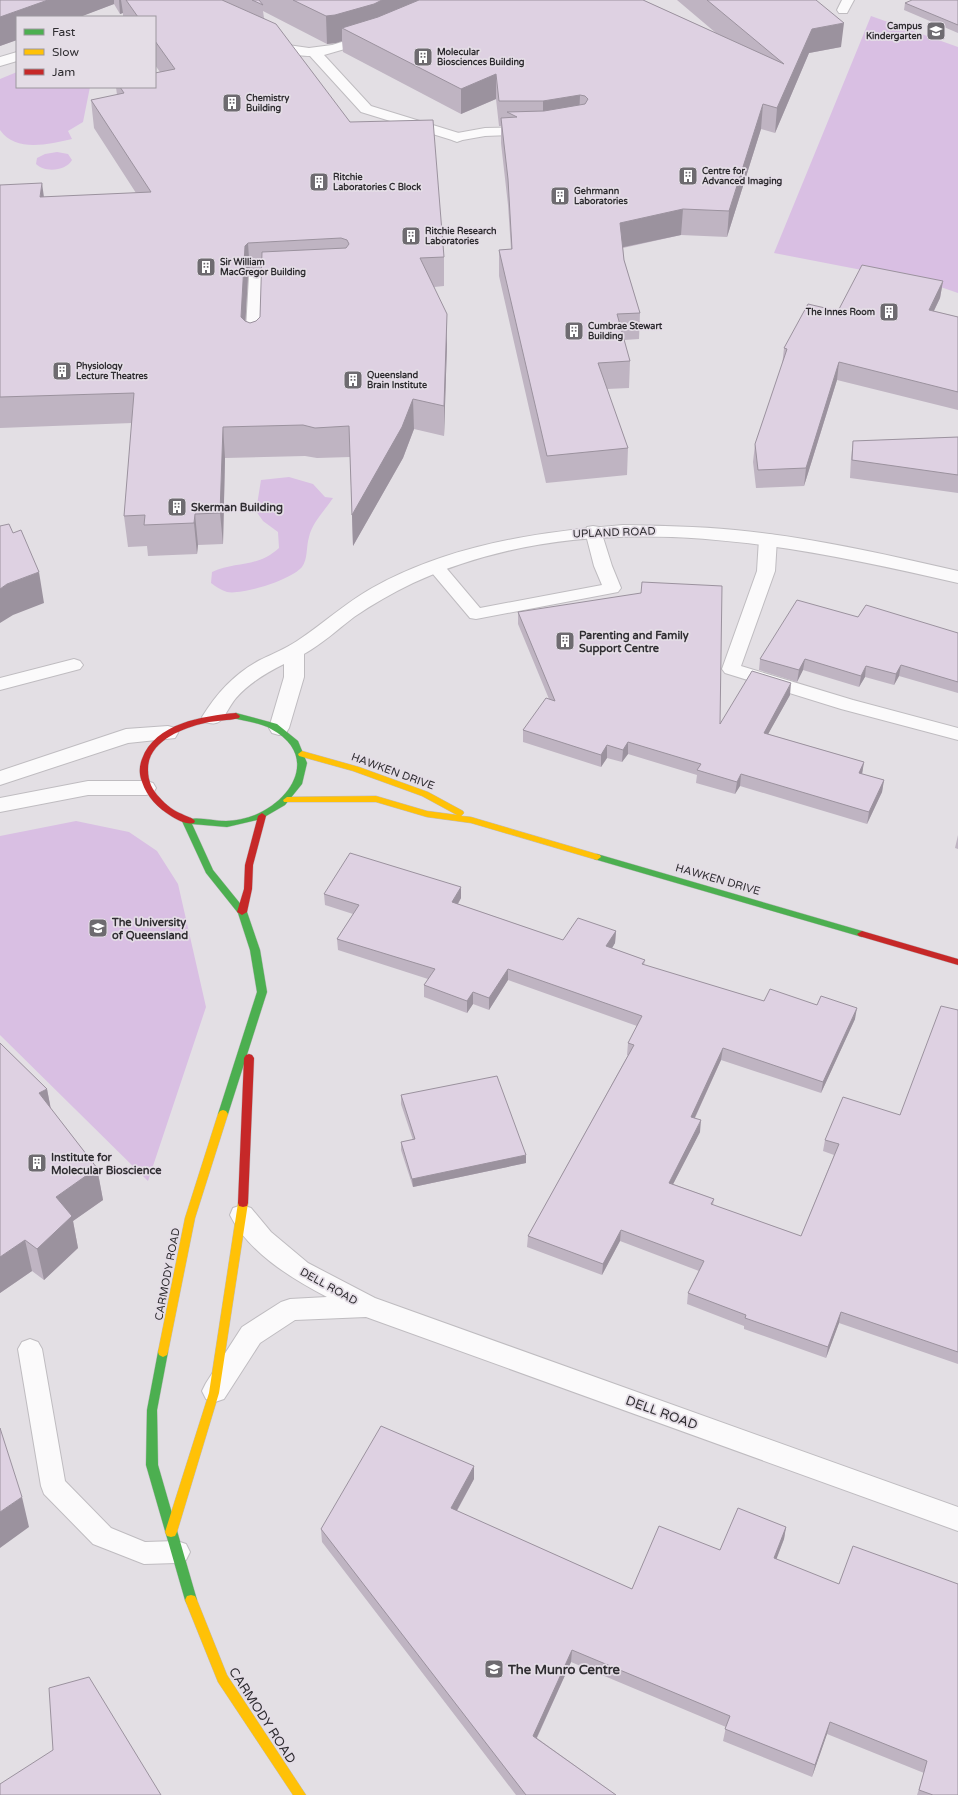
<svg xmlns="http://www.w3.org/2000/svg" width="958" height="1795" font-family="'Varela Round',sans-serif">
  <rect width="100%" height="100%" fill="#e3dfe4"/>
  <path fill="#d9bfe3" d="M871 16 958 47V293L929 283 774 253Z
    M17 72V87H90L83 122 68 131 72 139C49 144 16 153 0 130V79Z
    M57 152 68 154 72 160C66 171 45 173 36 164L37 158 45 154Z
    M289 477 313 484 325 497 333 498C325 510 312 523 309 537 306 547 308 559 302 567 291 580 243 595 227 592 221 590 215 586 211 583L212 572C237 561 257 568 279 548L278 532 263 521 256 511 261 480Z
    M76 821 129 832 157 851 178 884 206 1007 148 1181 0 1035V836Z"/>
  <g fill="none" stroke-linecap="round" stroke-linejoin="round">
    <defs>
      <path id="lane" d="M842 0H854L847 13H839L837 10Z
        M528 127 533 128 535 131 533 134 485 136 457 141 452 140 450 137 452 134 485 128Z
        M288 271 293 272 295 275 293 278 263 280 261 347 258 350 253 352 248 350 245 347 249 276 251 273Z
        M593 526 599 527 601 531 612 566 621 588 618 592 476 619 470 618 427 567 430 563 436 562 442 563 480 608 602 585 594 566 585 531 587 527Z
        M768 534 774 535 777 539 775 571 741 666 853 700 958 728V740L841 709 725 673 722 669 757 571 759 539 762 535Z
        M74 659 80 661 83 665 80 669 0 690V678Z
        M30 1339 38 1342 42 1349 65 1481 111 1528 145 1542 177 1541 186 1544 190 1552 186 1560 177 1563 144 1564 93 1544 44 1494 41 1486 18 1349 22 1342Z"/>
      <path id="street" d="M371 33 376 34 378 37 376 40 324 55 371 106 462 134 465 137 462 140 457 142 452 140 361 112 310 56C298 56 270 52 263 42L265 39 270 38 288 45 309 48 332 45Z
        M17 52V61L0 66V57Z
        M623 525C660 526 697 526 735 530 810 537 884 554 958 571V583C780 542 586 503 413 583 392 593 373 604 354 617 337 630 322 644 304 654V677L289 728 286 733 279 735 272 733 269 728 284 677V664C266 673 249 683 236 698 230 705 226 715 220 721 215 725 210 723 205 722L202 717C217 693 234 674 260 660 272 654 285 649 297 641 323 624 345 603 372 588 449 545 536 532 623 525Z
        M168 726 175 728 178 733 175 738 128 743 0 785V771L126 729Z
        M88 781H146L153 783 156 788 153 793 146 795H88L0 812V798Z
        M242 1205 251 1208 271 1232 308 1263 375 1298 958 1507V1531L366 1317 295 1320 260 1343 224 1399 215 1402 206 1399 202 1391 206 1383 242 1327 281 1302 290 1299 327 1297C291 1278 249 1253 230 1215L233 1208Z"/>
      <path id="fast" d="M236 713 277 724 298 741 307 763 302 784 285 805 261 819 227 827 192 824 213 870 247 912 260 950 267 992 228 1114 226 1117H220L218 1114 257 992 250 950 238 913 206 873 181 819 185 816 189 819C201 817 214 821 226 821 234 821 248 818 255 815 295 798 318 754 271 729 262 723 244 721 233 718L232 716Z
        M597 854 862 931 867 934 862 937 594 859 593 857 594 855Z
        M163 1347 167 1349 168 1352 157 1410 158 1465 197 1600 195 1604 191 1605 187 1604 185 1600 146 1465 147 1410 158 1352 159 1349Z"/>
      <path id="slow" d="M302 751 359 767 428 792 463 811 464 813 461 816 471 817 600 855 601 857 597 860 471 823 427 817 376 802H284L283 800 287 797 376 796 427 811 457 815 422 796 353 771 299 756 298 754Z
        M223 1110 226 1111 228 1114 195 1218 168 1352 167 1355 163 1357 159 1355 158 1352 185 1218 218 1114 220 1111Z
        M243 1199 247 1200 248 1203 219 1393 177 1532 175 1536 171 1537 167 1536 165 1532 209 1393 238 1203 239 1200Z
        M191 1595 195 1596 197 1600 227 1675 306 1795H293L218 1682 185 1600 187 1596Z"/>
      <path id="jam" d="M236 713 240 716 239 718C228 721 216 720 205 723 182 728 147 742 148 770 148 781 152 790 160 798 166 805 174 811 182 814 187 817 192 817 195 821L194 823C187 825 177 820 171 816 158 808 147 797 142 782 139 774 139 767 142 759 155 723 203 716 236 713Z
        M262 813 266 816 253 865 252 889 247 912 242 915 237 912 244 889 245 865 258 816Z
        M862 931 958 959V965L859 936 857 934Z
        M249 1054 252 1055 254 1058 248 1203 247 1206 243 1207 239 1206 238 1203 244 1058 246 1055Z"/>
    </defs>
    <use href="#lane" stroke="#bfbcc0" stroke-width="2"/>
    <use href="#street" stroke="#bfbcc0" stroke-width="2"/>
    <use href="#fast" stroke="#bfbcc0" stroke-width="1"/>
    <use href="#slow" stroke="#bfbcc0" stroke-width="1"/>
    <use href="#jam" stroke="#bfbcc0" stroke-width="1"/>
    <use href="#lane" fill="#fbfafb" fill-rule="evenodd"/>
    <use href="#street" fill="#fbfafb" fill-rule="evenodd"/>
    <use href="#fast" fill="#4caf50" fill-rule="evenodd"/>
    <use href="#slow" fill="#ffc107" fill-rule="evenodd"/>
    <use href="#jam" fill="#c62828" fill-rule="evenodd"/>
  </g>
  <path fill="#bfb4c2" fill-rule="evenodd" d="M0 0H643L716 33 677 0H816L841 47 809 53 775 133 761 129 727 237 681 235 623 248 624 260 640 313 639 339 624 340 630 361 629 388 607 389 628 448 627 475 546 483 499 276V250L511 249 508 205 501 143V126H499L496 99 461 114 343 52 342 41 336 43 327 44 263 11 264 18 444 257V286L434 287 447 344 444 436 414 429 403 458 353 546 350 457 317 458 305 456 225 458 223 544 198 545 197 554 148 556 147 546 128 547 124 516 132 423 0 428V185L44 197 136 193 94 128 91 100 117 95 116 87H155L160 72 155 65V17H123V13L120 14 114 4 0 46ZM250 272H262L260 317 256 321 250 323 245 321 248 276Z
    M958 0V33L904 10 905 3Z
    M943 281 940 298 934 311 958 317V410L837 380 804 486 756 488 753 462 755 444 782 366 784 348 838 311Z
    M958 437V493L850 478 851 458 853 441Z
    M518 612 720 724 790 695 768 734 864 762 862 774 884 780 882 792 867 824 740 786 735 794 696 783 697 775 628 754 622 762 607 758 601 767 523 742V730L549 699 518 624Z
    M858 617 958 633V693L899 676 894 685 865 677 859 687 803 670 797 682 759 670 760 659Z
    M958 835V849L955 848Z
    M324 894 461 898 458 904 563 940 616 931 615 943 612 948 645 960 644 965 764 1001 855 1019 821 1093 721 1060 695 1118 700 1132 673 1184 714 1199 713 1205 801 1236 834 1155 823 1151 825 1140 900 1115 958 1010V1364L839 1323 826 1358 744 1329V1326L687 1304 688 1293 699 1271 620 1241 602 1275 527 1247 528 1236 628 1055H627L628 1043 637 1026 508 980 489 1010 473 1004 467 1013 424 997V985L428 979 338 950 337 939 353 914 325 905Z
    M0 1043 47 1089 51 1109 97 1168 103 1200 73 1221 78 1248 44 1280 32 1271 0 1293Z
    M401 1095 526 1163 413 1187 401 1150V1142L413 1140 401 1104Z
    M474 1479 457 1511 632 1589 720 1550 786 1527 784 1539 776 1559 958 1795H917L924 1773 827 1734 812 1777 723 1741 726 1727 571 1662 537 1738 616 1795H516L322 1542 321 1529Z"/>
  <path fill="#9b929e" d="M48 0H114V4L80 17H17V40L0 46V17Z
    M119 0H121L123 13 120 14Z
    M382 0H445L342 28V41L336 43 327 44 326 16Z
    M844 23 841 47 809 53 775 133 777 108 812 29Z
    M496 74V99L461 114V89Z
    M580 95 579 120 543 126V101Z
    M763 104 761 129 727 237 729 211Z
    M42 183 46 212 40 197Z
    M683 209 681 235 619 248 620 223Z
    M248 243 250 272 248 276 244 347 241 317 245 246Z
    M943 281 940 298 926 327 929 310Z
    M447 314V344L444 436V406Z
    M839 362 837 380 804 486 806 468Z
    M413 399 414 429 403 458 353 546 352 515Z
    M223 427 225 458 223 544 220 513Z
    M195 514 198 545 197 554 194 523Z
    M39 572 44 603 13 615 0 623V589L7 584Z
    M805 659 803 670 797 682 799 670Z
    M901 665 899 676 894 685 896 674Z
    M866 666 865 677 859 687 861 676Z
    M791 683 790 695 762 745 764 733Z
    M628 742V754L622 762 623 750Z
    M607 745V758L601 767V755Z
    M864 762 862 774 859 773Z
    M741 774 740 786 735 794 737 782Z
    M884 780 882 792 867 824 869 812Z
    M461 887V898L452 914V902Z
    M616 931 615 943 606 958V946Z
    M508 969V980L489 1010V998Z
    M473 992V1004L467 1013V1001Z
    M857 1008 855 1019 821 1093 823 1082Z
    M723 1048 721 1060 690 1128 691 1117Z
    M47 1089 53 1121 39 1093Z
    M701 1120 700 1132 668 1194 669 1183Z
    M526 1155V1163L413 1187 412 1179Z
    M97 1168 103 1200 73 1221 78 1248 44 1280 37 1249 56 1197Z
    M621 1230 620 1241 602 1275 603 1264Z
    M25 1240 32 1271 0 1293V1257Z
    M841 1312 839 1323 826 1358 828 1347Z
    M474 1466V1479L451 1521V1508Z
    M22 1497 29 1527 0 1548V1512Z
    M786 1527 784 1539 772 1571 774 1558Z
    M572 1650 571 1662 532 1748 533 1736Z
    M830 1722 827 1734 812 1777 815 1765Z"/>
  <path fill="#ded1e2" stroke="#9b929e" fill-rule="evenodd" d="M0 0H48L0 17Z
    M126 0H222L276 24 350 122 433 120 444 257 420 258 447 314 444 406 413 399 402 427 352 515 349 426 315 428 303 425 223 427 220 513 195 514 194 523 144 525 145 515 124 516 134 393 0 397V185L42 183 40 197 151 192 91 100 124 93 120 87H155V73L175 69 155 41V17H138ZM341 238 347 240 349 244 346 248 262 252 260 317 256 321 250 323 245 321 241 317 245 246 248 243Z
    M252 0H259L263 5Z
    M293 0H382L374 4 335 15 326 16Z
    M419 0H643L784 64 707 0H816L844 23 812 29 777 108 763 104 729 211 683 209 620 223 624 260 640 313 617 314 630 361 598 363 628 448 547 456 499 250 512 249 508 179 501 118 517 117 507 112 544 111 585 104 588 99 585 96 580 95 543 101H499L496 74 461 89 342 28 378 17Z
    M912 0H958V25L905 3Z
    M862 265 943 281 929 310 958 317V392L839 362 806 468 758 470 755 444 787 349 784 348 808 304 838 311Z
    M958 437V475L852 460 853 441Z
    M9 524 13 533 21 530 39 572 7 584 0 589V526Z
    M642 582 722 586 720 724 752 671 791 683 764 733 864 762 859 773 884 780 869 812 741 774 737 782 697 770 701 764 628 742 623 750 607 745 601 755 523 730 546 698 555 701 518 612 641 593Z
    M797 600 858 617 866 605 958 633V682L901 665 896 674 866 666 861 676 805 659 799 670 760 659Z
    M350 853 461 887 452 902 563 940 578 918 616 931 606 946 645 960 642 964 764 1001 770 989 817 1005 821 996 857 1008 823 1082 723 1048 691 1117 701 1120 669 1183 714 1199 711 1204 801 1236 839 1144 825 1140 843 1097 900 1115 941 1006 958 1010V1352L841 1312 828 1347 745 1318 746 1315 688 1293 704 1261 621 1230 603 1264 528 1236 634 1045 628 1043 642 1016 508 969 489 998 473 992 467 1001 424 985 435 969 337 939 359 905 324 894Z
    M0 1043 47 1089 39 1093 97 1168 56 1197 72 1216 37 1249 25 1240 0 1257Z
    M497 1076 526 1155 412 1179 401 1142 415 1139 401 1095Z
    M381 1426 474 1466 451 1508 632 1589 659 1526 720 1550 738 1508 786 1527 774 1558 839 1584 853 1546 958 1584V1795H933L919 1790 927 1761 830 1722 815 1765 725 1729 730 1716 572 1650 533 1736 616 1795H526L321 1529Z
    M0 1428 22 1497 0 1512Z
    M89 1677 161 1795H0V1784L53 1750 49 1688Z"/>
  <defs>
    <symbol id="school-square" viewBox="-11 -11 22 22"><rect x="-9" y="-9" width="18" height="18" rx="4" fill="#6e6b70" stroke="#e4dde6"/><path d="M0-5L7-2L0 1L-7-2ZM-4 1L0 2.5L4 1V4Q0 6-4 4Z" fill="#fff"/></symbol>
    <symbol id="building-square" viewBox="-11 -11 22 22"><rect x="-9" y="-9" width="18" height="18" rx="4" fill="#6e6b70" stroke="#e4dde6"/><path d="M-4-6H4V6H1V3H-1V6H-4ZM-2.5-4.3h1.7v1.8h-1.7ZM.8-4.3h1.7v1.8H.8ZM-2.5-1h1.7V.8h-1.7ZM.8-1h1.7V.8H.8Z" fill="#fff"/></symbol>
    <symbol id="university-square" viewBox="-11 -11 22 22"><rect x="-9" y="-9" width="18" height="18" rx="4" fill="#6e6b70" stroke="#e4dde6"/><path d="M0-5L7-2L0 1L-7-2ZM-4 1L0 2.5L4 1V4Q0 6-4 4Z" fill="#fff"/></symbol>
  </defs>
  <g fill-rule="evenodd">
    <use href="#school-square" x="925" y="20" width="22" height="22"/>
    <use href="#building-square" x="412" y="46" width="22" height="22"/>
    <use href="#building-square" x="221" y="92" width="22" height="22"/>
    <use href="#building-square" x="677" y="165" width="22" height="22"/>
    <use href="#building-square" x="308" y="171" width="22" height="22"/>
    <use href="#building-square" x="549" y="185" width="22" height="22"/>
    <use href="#building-square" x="400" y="225" width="22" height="22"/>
    <use href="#building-square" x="195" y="256" width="22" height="22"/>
    <use href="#building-square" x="878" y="301" width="22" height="22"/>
    <use href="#building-square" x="563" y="320" width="22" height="22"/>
    <use href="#building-square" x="51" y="360" width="22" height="22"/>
    <use href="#building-square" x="342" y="369" width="22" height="22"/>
    <use href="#building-square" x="166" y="496" width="22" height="22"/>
    <use href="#building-square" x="554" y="630" width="22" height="22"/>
    <use href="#university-square" x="87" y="917" width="22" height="22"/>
    <use href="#building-square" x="26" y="1152" width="22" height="22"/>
    <use href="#school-square" x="483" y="1658" width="22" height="22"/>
  </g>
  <g text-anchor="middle" stroke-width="3.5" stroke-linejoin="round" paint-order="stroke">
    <g font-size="9" font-weight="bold" fill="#2f2d31" stroke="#e4dde6" text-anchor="start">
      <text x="922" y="29" text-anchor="end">Campus<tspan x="922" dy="10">Kindergarten</tspan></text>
      <text x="437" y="55">Molecular<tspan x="437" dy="10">Biosciences Building</tspan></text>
      <text x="246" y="101">Chemistry<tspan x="246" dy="10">Building</tspan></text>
      <text x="702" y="174">Centre for<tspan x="702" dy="10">Advanced Imaging</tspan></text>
      <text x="333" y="180">Ritchie<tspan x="333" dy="10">Laboratories C Block</tspan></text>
      <text x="574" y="194">Gehrmann<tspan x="574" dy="10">Laboratories</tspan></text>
      <text x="425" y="234">Ritchie Research<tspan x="425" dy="10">Laboratories</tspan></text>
      <text x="220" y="265">Sir William<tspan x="220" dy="10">MacGregor Building</tspan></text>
      <text x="875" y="315" text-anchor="end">The Innes Room</text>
      <text x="588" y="329">Cumbrae Stewart<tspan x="588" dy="10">Building</tspan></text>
      <text x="76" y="369">Physiology<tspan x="76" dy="10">Lecture Theatres</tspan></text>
      <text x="367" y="378">Queensland<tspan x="367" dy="10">Brain Institute</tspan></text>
    </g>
    <g font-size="11" font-weight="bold" fill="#2f2d31" stroke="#e4dde6" text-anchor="start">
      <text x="191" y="511">Skerman Building</text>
      <text x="579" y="639">Parenting and Family<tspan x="579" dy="13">Support Centre</tspan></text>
      <text x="112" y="926">The University<tspan x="112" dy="13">of Queensland</tspan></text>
      <text x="51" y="1161">Institute for<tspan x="51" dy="13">Molecular Bioscience</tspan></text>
    </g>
    <g font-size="11" fill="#2f2d31" stroke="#e4dde6">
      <text transform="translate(614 532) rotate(-2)" y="4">UPLAND ROAD</text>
      <text transform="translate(393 771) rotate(20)" y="4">HAWKEN DRIVE</text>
      <text transform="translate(718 879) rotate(16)" y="4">HAWKEN DRIVE</text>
      <text transform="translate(167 1274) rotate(-79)" y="4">CARMODY ROAD</text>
      <text transform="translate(329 1286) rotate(29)" y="4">DELL ROAD</text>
    </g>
    <g font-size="13" fill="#2f2d31" stroke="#e4dde6">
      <text transform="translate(662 1412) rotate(20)" y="5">DELL ROAD</text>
      <text transform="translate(263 1715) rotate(57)" y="5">CARMODY ROAD</text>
    </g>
    <g font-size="13" font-weight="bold" fill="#2f2d31" stroke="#e4dde6" text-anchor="start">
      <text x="508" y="1674">The Munro Centre</text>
    </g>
  </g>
  <rect x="16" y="16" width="140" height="72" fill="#e4dde6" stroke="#9c979e"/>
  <rect x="24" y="29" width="20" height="6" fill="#4caf50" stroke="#9c979e"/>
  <text x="52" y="36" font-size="12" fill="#2f2d31">Fast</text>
  <rect x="24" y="49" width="20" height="6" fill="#ffc107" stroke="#9c979e"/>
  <text x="52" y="56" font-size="12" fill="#2f2d31">Slow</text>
  <rect x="24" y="69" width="20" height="6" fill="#c62828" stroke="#9c979e"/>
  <text x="52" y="76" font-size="12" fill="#2f2d31">Jam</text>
</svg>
